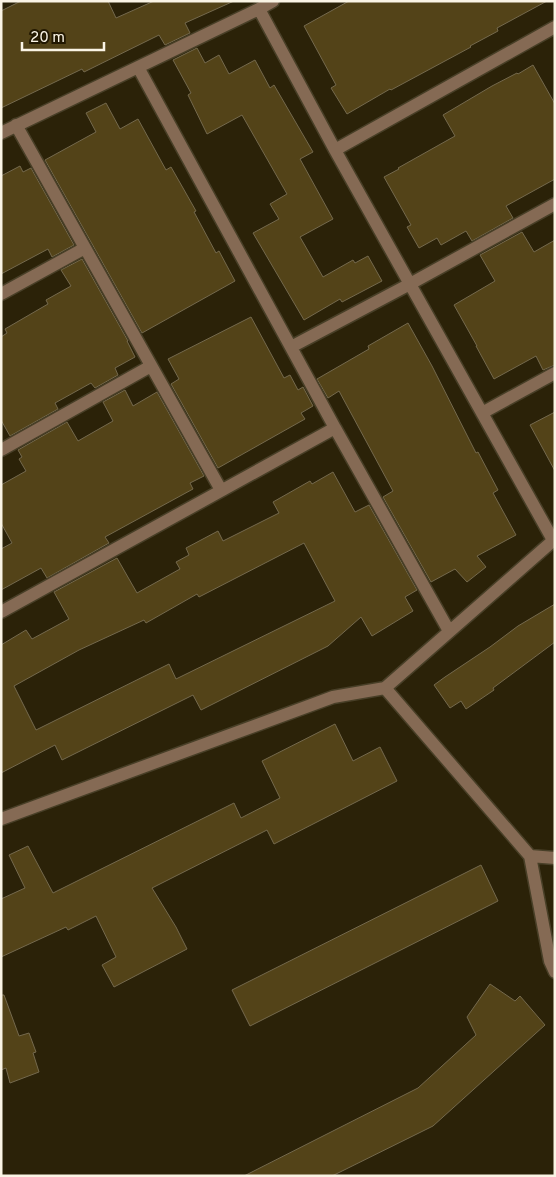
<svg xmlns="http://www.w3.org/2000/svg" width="556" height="1177" font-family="Overpass,sans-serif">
  <rect width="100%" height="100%" fill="#2b2208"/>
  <path fill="#534318" stroke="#74694d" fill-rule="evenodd" d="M21 1H108L116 18 154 1H234L185 23 190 33 165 45 159 35 84 72 82 69 1 108V11Z
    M349 1H547L497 28 498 31 470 46 471 47 391 90 390 89 347 114 331 88 336 85 304 26Z
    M197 48 205 63 219 55 229 74 255 60 270 88 274 85 313 152 300 159 333 219 300 237 323 277 353 260 355 263 368 256 382 281 342 302 340 299 304 320 253 233 279 219 270 204 287 194 242 115 207 134 188 95 191 93 173 60Z
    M533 65 555 104V179L506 206 513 218 472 241 466 231 441 245 437 238 419 248 407 227 411 225 384 177 399 169 398 168 455 136 443 115 492 86 517 73 518 74Z
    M106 103 120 129 138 119 166 170 171 167 183 188 196 211 194 212 216 253 219 251 235 281 142 333 45 160 96 132 86 113Z
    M20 166 23 172 31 168 74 245 52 257 48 249 1 274V176Z
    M522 232 534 252 555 240V365L543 370 536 356 494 379 476 346H477L454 305 495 281 480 255Z
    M82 259 128 341H127L135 357 115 368 118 375 95 388 91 383 55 403 58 409 10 436 1 420V337L7 333 5 329 48 304 46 300 71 286 61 270Z
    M251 317 284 378 290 375 298 390 303 387 313 406 301 413 305 419 218 468 171 384 179 379 168 359Z
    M408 323 432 366 476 453 478 452 498 490 493 493 516 535 477 556 486 567 467 582 455 569 431 582 383 497 393 491 339 391 328 398 317 379 369 349 368 346Z
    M125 390 133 406 157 392 204 476 190 483 193 489 105 537 109 543 47 578 41 568 1 590V549L12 543 1 523V485L26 471 19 459 22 457 18 450 67 422 78 441 113 421 103 402Z
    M555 412V471L530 425Z
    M333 472 355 512 369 505 417 590 405 597 413 611 372 636 361 617 328 646 201 710 193 695 62 760 55 745 1 773V645L26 630 32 639 69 619 54 592 117 558 137 593 180 569 176 562 189 555 186 548 218 531 223 541 279 513 273 502 310 481 312 484ZM304 543 335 601 176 679 169 664 36 730 14 686 79 650 144 620 146 623 197 594 199 597Z
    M555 604V642L493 688 494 690 466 709 461 701 450 708 434 685 445 677 490 647 518 626Z
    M335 724 353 761 380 747 397 781 274 844 267 830 152 888 176 927 187 949 114 987 102 965 116 957 96 916 68 930 66 927 1 957V899L25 888 9 855 28 846 53 893 234 803 241 818 280 798 262 761Z
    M481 865 498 901 250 1026 232 990Z
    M490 984 515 1001 520 996 545 1025 433 1126 332 1176H244L418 1088 476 1035 467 1017Z
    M1 995H4L19 1036 29 1033 36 1052 33 1053 39 1072 10 1083 6 1068 1 1070Z"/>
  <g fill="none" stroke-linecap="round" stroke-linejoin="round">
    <defs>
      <path id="service" d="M385 688 530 856 555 858
        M530 856 550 961 555 972"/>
      <path id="minor" d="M259 9 335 150 553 540
        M138 67 335 428
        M16 125 221 490
        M1 133 259 9 273 1
        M335 150 555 27
        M1 294 85 248
        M291 347 410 284 555 204
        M482 413 555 373
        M1 450 151 366
        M1 612 335 428 449 631
        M1 819 333 697 385 688 555 539"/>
    </defs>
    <use href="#service" stroke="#483f27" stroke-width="15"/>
    <use href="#minor" stroke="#483f27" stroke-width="15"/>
    <use href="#service" stroke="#856a54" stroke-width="12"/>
    <use href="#minor" stroke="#856a54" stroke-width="12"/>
  </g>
  <rect width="556" height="1177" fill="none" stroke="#faf4e5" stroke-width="5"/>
  <path d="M22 42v8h82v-8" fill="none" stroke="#faf4e5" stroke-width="2.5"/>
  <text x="30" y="42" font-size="15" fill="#faf4e5" stroke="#221801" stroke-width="4" paint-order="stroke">20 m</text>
</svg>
